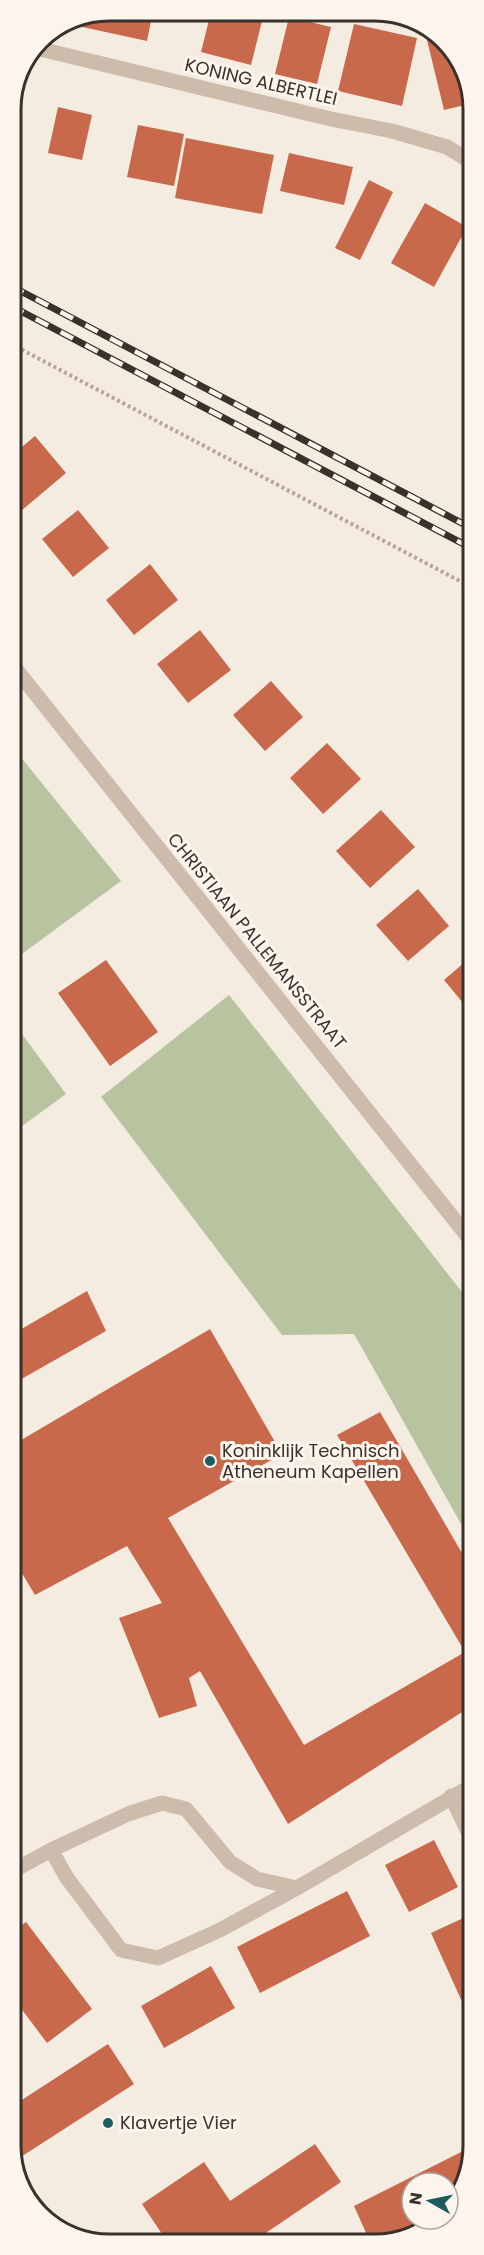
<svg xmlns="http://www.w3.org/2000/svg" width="484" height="2255" font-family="Poppins,sans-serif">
  <rect width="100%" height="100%" fill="#f4ebe1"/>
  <path fill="#b8c4a0" d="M11 745 121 881 11 962Z
    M229 995 473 1306V1545L354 1334 282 1335 101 1097Z
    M11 1019 66 1094 11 1134Z"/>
  <path fill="#c8694b" d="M109 11H153L147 41 73 25Z
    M211 12H243L263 17 251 65 201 52Z
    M289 17 331 27 317 84 275 74Z
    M354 24 417 38 402 106 338 91Z
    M438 37 449 44 473 97V103L444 110 427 40Z
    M13 99 22 101 14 142 11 141V103Z
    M58 107 92 115 82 160 48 153Z
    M138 125 184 134 174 186 127 177Z
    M186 138 274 155 262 214 175 198Z
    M289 153 353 167 344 205 280 191Z
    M369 180 393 192 360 260 335 248Z
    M425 203 467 227 434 287 391 263Z
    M35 436 66 473 21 511 11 498V456Z
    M78 510 109 548 73 577 42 539Z
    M150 564 178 600 134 635 106 600Z
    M200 630 231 670 188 703 157 664Z
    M271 681 303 717 265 751 233 715Z
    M327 743 361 779 323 814 290 778Z
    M381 810 415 847 370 888 336 851Z
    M418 889 449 926 408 961 376 925Z
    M473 955V1015L444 980Z
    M106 960 158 1032 110 1066 58 993Z
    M87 1291 106 1331 11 1385V1335Z
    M210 1329 282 1454 168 1518 304 1745 465 1652 337 1435 380 1412 473 1572V1705L288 1824 200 1671 189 1678 197 1706 159 1718 119 1618 162 1603 127 1546 35 1595 11 1555V1446Z
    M434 1840 458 1887 409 1912 385 1865Z
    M347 1891 370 1936 260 1993 237 1947Z
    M472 1914 473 1917V2026L431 1933Z
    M26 1922 92 2009 47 2043 11 1995V1933Z
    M211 1966 235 2008 164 2048 141 2006Z
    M108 2044 134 2084 13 2162 11 2158V2107Z
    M315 2144 341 2182 251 2243H168L142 2204 204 2162 230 2201Z
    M473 2146V2152L449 2211 448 2183H412V2219H434L387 2244H371L354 2206Z"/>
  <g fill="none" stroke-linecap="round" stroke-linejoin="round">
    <path stroke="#b9a596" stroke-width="4" stroke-dasharray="3 3" stroke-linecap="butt" d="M11 344 473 588
      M11 918 13 919"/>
    <path stroke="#cdbbac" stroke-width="15" d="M36 48 331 119 392 131 447 147 473 163
      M11 663 473 1243
      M451 1796 473 1842
      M51 1850 67 1878 121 1950 158 1958 220 1930 297 1888 473 1785
      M11 1872 51 1850 128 1814 162 1803 186 1809 230 1862 257 1879 297 1888"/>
    <defs>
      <path id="rail" d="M11 286 473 529
        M11 306 473 549"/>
    </defs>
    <use href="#rail" stroke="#3b302b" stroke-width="7"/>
    <use href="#rail" stroke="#fbf5ee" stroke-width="4.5" stroke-dasharray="14" stroke-linecap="butt"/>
  </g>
  <g fill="#1f5a5e" stroke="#fbf5ee" stroke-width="2">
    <circle cx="210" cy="1461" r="6"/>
    <circle cx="108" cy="2123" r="6"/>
  </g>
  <g text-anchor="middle" stroke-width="6" stroke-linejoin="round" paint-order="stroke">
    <g font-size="18" fill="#3b302b" stroke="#fbf5ee">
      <text transform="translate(261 82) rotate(13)" y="6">KONING ALBERTLEI</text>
      <text transform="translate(257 941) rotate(51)" y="6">CHRISTIAAN PALLEMANSSTRAAT</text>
    </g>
    <g font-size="18" fill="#3b302b" stroke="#fbf5ee" text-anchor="start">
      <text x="222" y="1457">Koninklijk Technisch<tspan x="222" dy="21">Atheneum Kapellen</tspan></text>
      <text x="120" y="2129">Klavertje Vier</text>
    </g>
  </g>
  <path d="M0 0H484V2255H0ZM109 21H375A88 88 0 0 1 463 109V2146A88 88 0 0 1 375 2234H109A88 88 0 0 1 21 2146V109A88 88 0 0 1 109 21Z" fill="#fbf5ee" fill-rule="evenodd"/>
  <path fill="none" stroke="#3b302b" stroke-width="3" d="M109 21H375A88 88 0 0 1 463 109V2146A88 88 0 0 1 375 2234H109A88 88 0 0 1 21 2146V109A88 88 0 0 1 109 21Z"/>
  <g transform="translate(430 2201) rotate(279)"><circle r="28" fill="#fbf5ee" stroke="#aea6a0" stroke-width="1.5"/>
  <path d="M0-4.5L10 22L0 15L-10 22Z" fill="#1f5a5e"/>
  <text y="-9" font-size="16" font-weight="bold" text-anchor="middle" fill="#3b302b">N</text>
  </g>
</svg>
